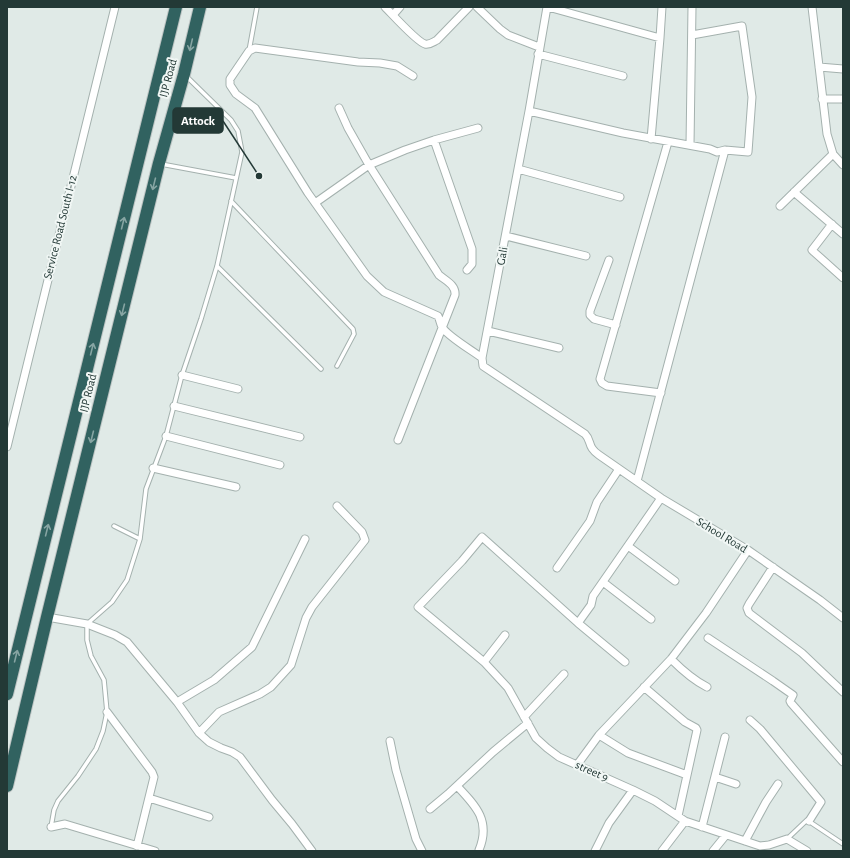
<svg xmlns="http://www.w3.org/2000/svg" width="850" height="858" font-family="'Alegreya Sans',sans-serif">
  <rect width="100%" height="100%" fill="#e0eae7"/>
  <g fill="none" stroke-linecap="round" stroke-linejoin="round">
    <defs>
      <path id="lane" d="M249 51 257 7
        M161 164 236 178
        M231 201 353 329 354 334 337 366
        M217 266 321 369
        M114 526 140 539
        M51 827 54 810 58 801 78 776 96 749 103 731 107 712 104 680 91 656 87 640V624L112 602 127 580 140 539 146 489 166 436 182 375 201 319 217 266 242 152 238 131 231 120 186 76
        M787 839 807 820 843 844"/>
      <path id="street" d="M385 7C392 14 417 42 425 44 430 45 433 42 437 40L469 7
        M477 7 500 29 508 35 539 47
        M547 7 529 111 623 133 710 149 717 152 725 150 637 481
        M548 7 660 38 662 7
        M812 7 827 134 833 154 843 165
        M393 15 400 7
        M692 35 742 26 752 97 748 152 725 150
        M538 54 623 76
        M819 67 843 69
        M413 76 397 66 380 63 358 62 255 48 249 51 230 79V85L236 94 255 108 308 193 367 276 384 292 438 316C440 320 440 323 442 327 447 336 473 351 482 358
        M822 99H843
        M339 108 348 128 369 165 439 275C446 281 456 285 455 295L398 440
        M529 111 482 358 483 366 585 434C592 441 587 447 599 455L661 498 748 550 820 600 843 618
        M651 139 660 38
        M434 140 472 249V264L467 270
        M690 145 692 7
        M518 169 620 197
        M794 192 843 234
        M315 203 369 165 405 150 434 140 478 128
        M780 206 833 154
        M832 224 812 250 814 252 843 278
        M506 236 586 256
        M609 260 590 311V315L594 319 616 325
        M488 331 559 348
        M182 375 238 389
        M661 393 607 386 602 383 600 379 668 142
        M174 406 300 437
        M166 436 280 465
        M7 447 115 7
        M153 468 236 487
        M661 498 593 596 591 605 578 623 482 537 462 561 418 607 484 662 508 688 536 738 547 748 559 757 633 790 655 801 685 821 760 846 769 845 787 839 807 851
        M628 546 675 581
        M773 567 749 604 747 608 749 613 802 653 843 692
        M557 568 590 521 597 502 619 469
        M603 582 651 619
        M47 617 87 624 115 635 127 642 177 702 199 733 209 742 221 748 232 752 240 757 272 800 292 824 312 851
        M578 623 625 662
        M708 638 773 681 793 695 790 701 791 703 843 762
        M671 659C683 671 693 680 707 687
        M484 662 505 635
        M644 687 685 722 696 728 697 730 678 816
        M177 702 214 680 252 647 305 539
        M107 712 152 772 154 777 137 846
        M524 717 564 674
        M750 720 760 729 821 802 809 821
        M199 733 219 712 260 694 271 687 291 665 306 618 312 607 365 540 362 532 337 506
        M599 735 628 753 687 775
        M390 741 396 770 416 839 422 851
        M577 765 599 735 671 659 706 613 748 550
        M715 777 736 784
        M457 786C476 806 491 821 479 850
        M149 798 209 817
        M430 809 448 794 493 752 528 723
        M51 827 65 824 155 851
        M702 827 725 737
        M745 841 766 802 778 784
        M595 851 609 823 633 790
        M662 851 685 821
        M713 851 726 835"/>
      <path id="highway" d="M7 694 176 7
        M7 786 47 617 159 163 184 74 200 7"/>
    </defs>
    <use href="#lane" stroke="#a4b1ae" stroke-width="5.5"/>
    <use href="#street" stroke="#a4b1ae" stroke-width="9"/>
    <use href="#highway" stroke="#bdc4c3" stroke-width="14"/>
    <use href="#lane" stroke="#fff" stroke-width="3.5"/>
    <use href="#street" stroke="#fff" stroke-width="7"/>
    <use href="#highway" stroke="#316260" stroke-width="12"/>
  </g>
  <defs><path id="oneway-shaft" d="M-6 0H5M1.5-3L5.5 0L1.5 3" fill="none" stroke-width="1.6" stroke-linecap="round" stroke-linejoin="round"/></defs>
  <g stroke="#87a5a3">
    <use href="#oneway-shaft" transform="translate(191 45) rotate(103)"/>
    <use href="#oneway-shaft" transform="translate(154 184) rotate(104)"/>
    <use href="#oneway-shaft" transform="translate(123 223) rotate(-76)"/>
    <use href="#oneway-shaft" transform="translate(123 310) rotate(104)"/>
    <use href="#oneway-shaft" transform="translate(92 349) rotate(-76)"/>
    <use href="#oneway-shaft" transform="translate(92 437) rotate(104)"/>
    <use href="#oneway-shaft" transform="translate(47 530) rotate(-76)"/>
    <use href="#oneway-shaft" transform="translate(16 656) rotate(-76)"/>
  </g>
  <g text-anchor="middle" stroke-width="4" stroke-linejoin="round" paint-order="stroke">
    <g font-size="12" fill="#233936" stroke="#f1f7f5">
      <text transform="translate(168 78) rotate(-75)" y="4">IJP Road</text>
      <text transform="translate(60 227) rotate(-76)" y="4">Service Road South I-12</text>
      <text transform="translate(502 256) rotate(-80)" y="4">Gali</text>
      <text transform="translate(88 393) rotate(-76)" y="4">IJP Road</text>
      <text transform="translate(722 535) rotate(31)" y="4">School Road</text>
      <text transform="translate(592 771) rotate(24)" y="4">street 9</text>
    </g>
  </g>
  <path fill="none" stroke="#233936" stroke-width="1.5" d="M259 176L223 121"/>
  <circle fill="#233936" stroke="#f1f7f5" stroke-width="1.5" cx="259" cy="176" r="4"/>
  <rect fill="#233936" stroke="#233936" stroke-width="1.5" x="173" y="108" width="50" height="25" rx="4"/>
  <g font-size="13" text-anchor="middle" font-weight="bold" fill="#fff">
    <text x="198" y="125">Attock</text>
  </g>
  <rect width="850" height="858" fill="none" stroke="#233936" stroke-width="16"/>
</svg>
